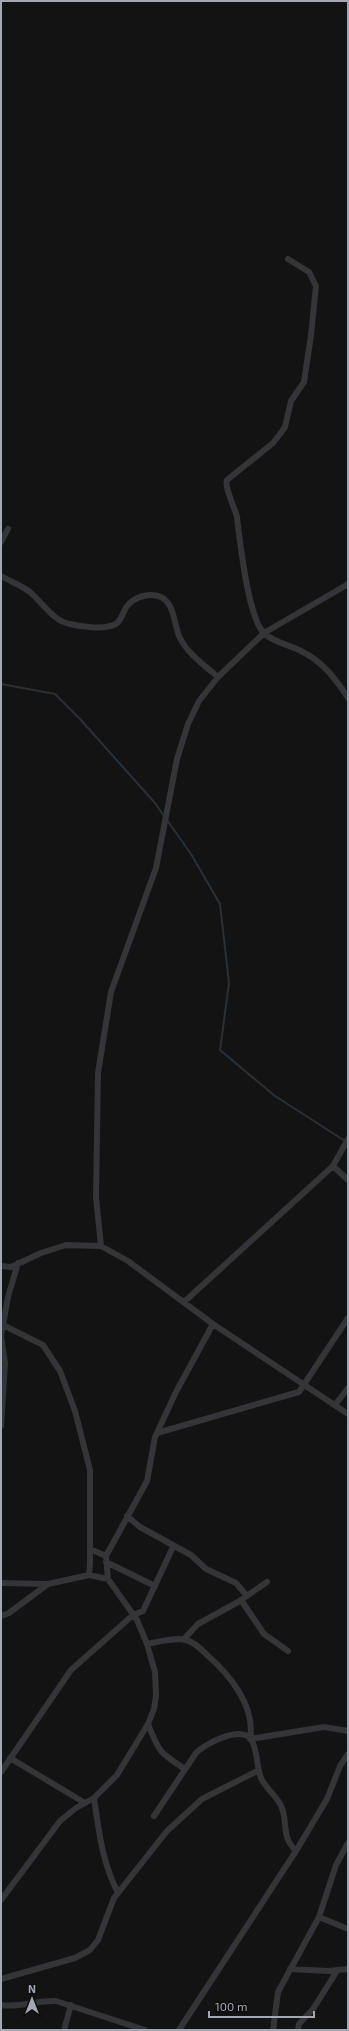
<svg xmlns="http://www.w3.org/2000/svg" width="349" height="2031" font-family="'Exo 2',sans-serif">
  <rect width="100%" height="100%" fill="#131314"/>
  <g fill="none" stroke-linecap="round" stroke-linejoin="round">
    <path stroke="#293038" stroke-width="2" d="M1 684 55 694 80 719 155 803 164 816
      M167 820 191 854 220 904 229 983 220 1050 275 1096 345 1141"/>
    <path stroke="#343439" stroke-width="6" d="M288 259 309 272 316 286 311 335 304 382 291 401 285 427 280 434 273 443 227 480C224 486 235 509 237 517 240 543 248 615 263 632 272 642 290 645 301 651 322 661 336 679 348 698
      M1 542 8 529
      M1 576C10 581 22 586 30 592 43 603 53 621 70 624 82 627 105 630 116 624 122 620 123 611 127 606 134 597 150 592 161 597 175 604 174 626 180 638 188 654 204 665 218 677
      M333 1166 348 1180
      M101 1246 96 1197 98 1073 111 992 156 868 177 759 188 724 199 701 218 677 264 633 348 584
      M1 1266 11 1267 41 1253 66 1245 101 1246 128 1261 213 1324 348 1414
      M184 1302 333 1166 348 1139
      M3 1325 43 1345 60 1371 75 1411 90 1470V1563L89 1575
      M335 1405 348 1388
      M1 1426 5 1363 1 1336 8 1297 18 1263
      M157 1433 299 1392 348 1318
      M127 1516 140 1527 191 1555 206 1569 236 1583 247 1596
      M90 1549 106 1556
      M106 1562 155 1586
      M1 1583 48 1584 89 1575 108 1579
      M241 1600 264 1634 288 1651
      M1 1616 9 1613 48 1584
      M184 1639 198 1624 238 1602 267 1582
      M147 1644C159 1642 174 1637 186 1640 194 1642 200 1648 206 1654 229 1674 256 1706 250 1739L324 1727 348 1731
      M148 1724C159 1752 160 1753 185 1769
      M10 1758 85 1803
      M1 1772 71 1670 133 1615 143 1611 173 1547
      M94 1798C99 1832 102 1862 118 1893
      M154 1816 196 1753C205 1744 240 1725 251 1739 258 1750 256 1766 261 1778 266 1789 278 1797 282 1808 288 1825 281 1836 296 1851
      M1 1900 60 1821 76 1808 94 1798 117 1775 148 1724 154 1709 156 1696 155 1672 147 1644 137 1620 108 1579 106 1556 147 1481 155 1437 176 1392 213 1324
      M319 1917 348 1929
      M290 1969 328 1971 348 1969
      M1 1979 75 1958 90 1950 98 1940 114 1898 167 1831 202 1799 259 1770
      M1 2005C19 2008 38 2000 56 2001L145 2030
      M64 2030 71 2005
      M179 2030 296 1851 327 1799 340 1766 348 1754
      M273 2030 278 1992 319 1917 336 1865 348 1843
      M298 2030 299 2024 313 2009 337 1971"/>
  </g>
  <rect width="349" height="2031" fill="none" stroke="#a4a8b5" stroke-width="4"/>
  <g transform="translate(32 1999)" stroke="#0e0e0f" stroke-width="3" paint-order="stroke">
  <path d="M0-3L7 15L0 10L-7 15Z" fill="#a4a8b5"/>
  <text y="-6" font-size="11" font-weight="bold" text-anchor="middle" fill="#a4a8b5">N</text>
  </g>
  <path d="M209 2011v6h105v-6" fill="none" stroke="#a4a8b5" stroke-width="2"/>
  <text x="215" y="2011" font-size="12" fill="#a4a8b5" stroke="#0e0e0f" stroke-width="3" paint-order="stroke">100 m</text>
</svg>
